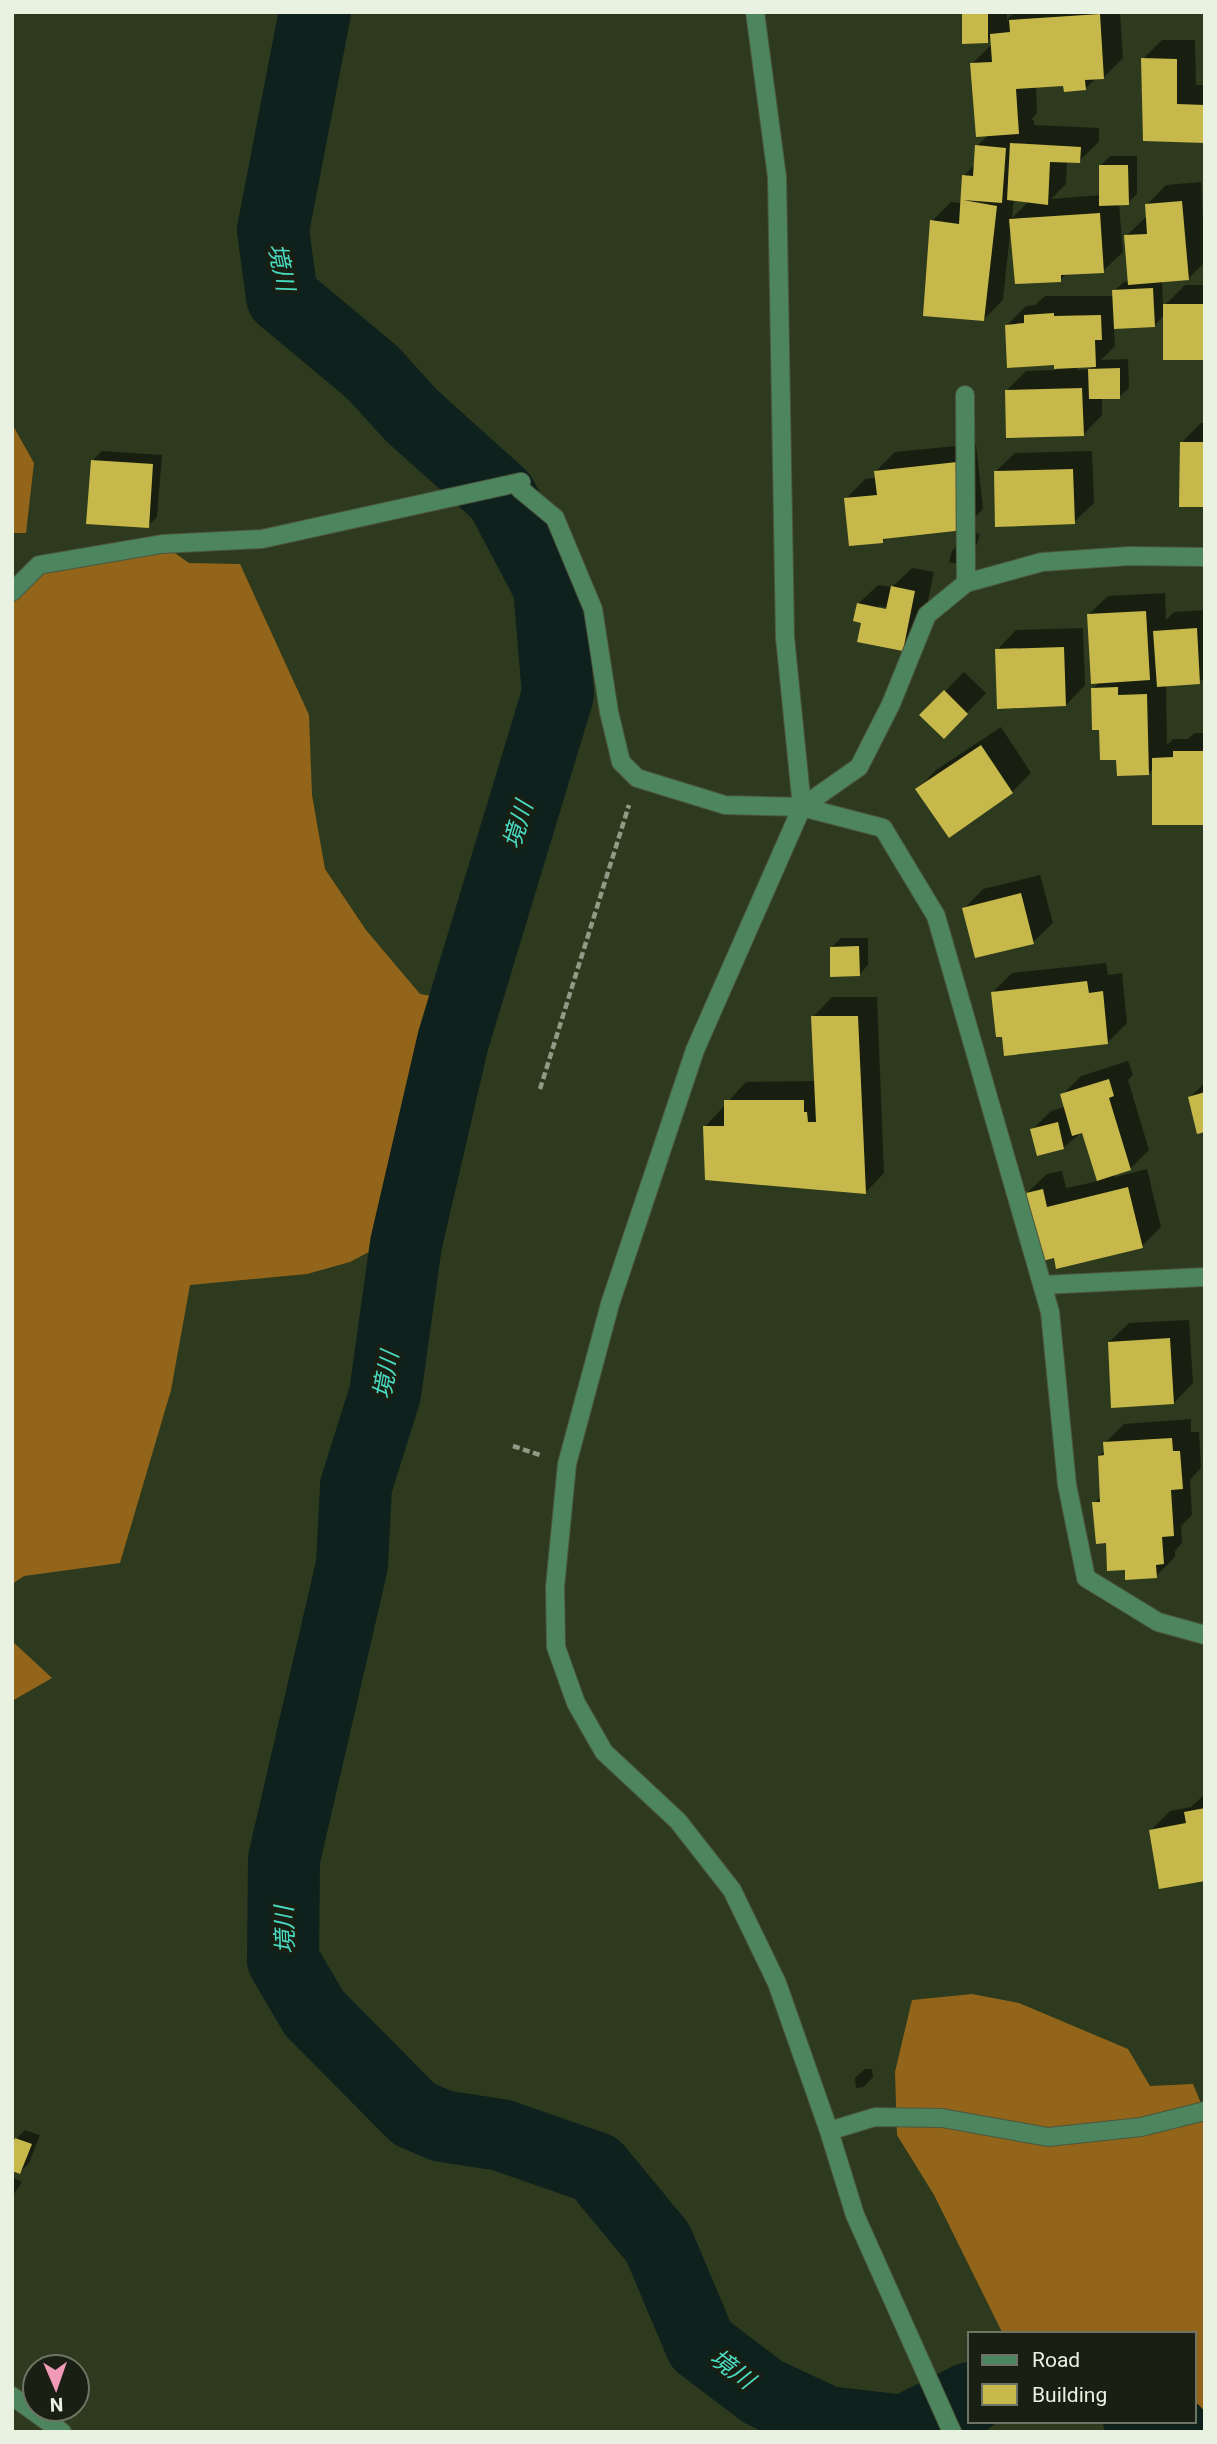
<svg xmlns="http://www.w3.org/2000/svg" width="1217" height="2444" font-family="Roboto,'Noto Sans JP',sans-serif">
  <rect width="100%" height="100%" fill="#2e3a1e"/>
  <path fill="#92651a" d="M12 424 34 463 26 533H12Z
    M162 544 189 563 240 564 309 715 312 795 325 869 366 930 420 994 455 1000 439 1061 422 1153 398 1217 384 1244 350 1262 307 1274 190 1285 171 1390 120 1563 24 1576 12 1584V592L39 565Z
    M12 1641 52 1678 12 1701Z
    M972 1994 1019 2003 1128 2049 1150 2086 1193 2084 1205 2113V2432H1169L1168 2421H1194V2334H1003L934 2195 897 2135 895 2072 912 2000Z"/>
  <path fill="#0007" fill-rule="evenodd" d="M964 12H1007V20L1011 15 1020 12H1120L1123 58 1104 77 1096 78 1086 88 1065 85 1036 86 1037 113 1031 120H1034V125L1099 128V142L1079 161H1067L1066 184 1051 199 1101 195 1100 166 1110 156H1137V194L1128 203 1119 204 1123 252 1103 271 1067 273 1060 280 1010 233 1003 300 984 319 932 221 951 202 961 203 964 176 975 164 977 146 988 135 972 64 993 43 992 37 987 41ZM1014 199 1029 201 1012 218Z
    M1162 40H1195L1196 85H1205V141L1144 139 1143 59Z
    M1201 182 1205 262 1188 279 1162 281 1163 307 1185 285H1205V359L1165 314 1154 326 1114 328 1115 346 1101 360 1128 359 1129 388 1119 397 1102 398V415L1083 435 1007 390 1026 371 1056 370V364L1007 325 1026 306 1035 305 1045 296H1114V291L1124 282 1129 281 1126 236 1147 216V205L1166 185ZM1093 366 1090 369 1077 370V367Z
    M1201 423H1205V505L1182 442Z
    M976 444 983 509 963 529 887 537 883 541 846 499 865 479 876 478 875 472 895 452Z
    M102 451 162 455 157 517 148 526 93 460Z
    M1092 451 1094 503 1074 522 995 472 1015 453Z
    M971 532 980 534 977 544 958 564 949 562 952 551Z
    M912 568 934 572 922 630 903 650 863 622 858 604 878 585 892 587ZM879 606 895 609V612L879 609Z
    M1165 593 1166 620 1174 612 1205 610V677L1199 682 1166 684 1167 745 1173 739H1188L1194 733H1205V823L1154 768 1148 774 1118 758 1101 728 1093 689 1100 681 1088 615 1108 596Z
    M1083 628 1085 685 1066 705 997 650 1016 630Z
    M964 672 986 693 944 737 922 715Z
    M1001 727 1031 773 1012 792 917 790 936 770Z
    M1040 875 1053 923 1033 942 964 909 983 889Z
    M841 938H868V965L859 975 831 948Z
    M1106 963 1108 975 1122 973 1127 1023 1108 1042 993 992 1012 973Z
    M832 997H877L884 1173 865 1193 705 1127 746 1082 816 1081 813 1017Z
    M1128 1061 1133 1075 1128 1080 1149 1150 1130 1169 1114 1174 1115 1177 1147 1169 1161 1227 1142 1246 1058 1267 1027 1193 1047 1174 1062 1171 1066 1188 1099 1181 1083 1131 1064 1147 1032 1130 1051 1111 1065 1107 1062 1095 1081 1076Z
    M1205 1083V1131L1190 1097Z
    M1189 1320 1193 1383 1174 1403 1109 1342 1129 1323Z
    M1191 1419V1432H1199L1201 1468 1190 1480 1192 1515 1181 1526 1182 1543 1175 1551V1557L1156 1576 1126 1568 1107 1541 1094 1503 1102 1496 1099 1456 1105 1451V1443L1124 1424Z
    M1205 1794V1879L1151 1830 1170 1811 1191 1807Z
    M865 2069H872L873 2077 864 2087 856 2088 855 2078Z
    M25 2130 40 2135 29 2163 20 2172 16 2139Z
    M12 2177 22 2182 12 2197Z"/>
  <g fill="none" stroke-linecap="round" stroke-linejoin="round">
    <path stroke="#0e211d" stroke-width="72" d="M315 12 273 230 282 297 373 373 411 415 501 496 549 587 558 694 453 1041 406 1244 385 1394 356 1486 352 1565 284 1859 283 1960 314 2013 414 2114 442 2126 501 2135 596 2168 658 2243 701 2345 763 2392 827 2422 904 2431 970 2398
      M1139 2421 1175 2432"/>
  </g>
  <path fill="#c7b84b" d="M962 12H988V43L962 44Z
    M1100 14 1104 79 1085 80 1086 90 1064 92 1063 86 1016 89 1019 134 976 137 970 63 992 62 990 34 1010 32 1009 20Z
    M1141 58 1177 59V104L1205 105V143L1143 141Z
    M1010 143 1081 147 1080 163 1050 162 1048 205 1007 200Z
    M975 145 1006 148 1002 203 963 200 997 206 984 321 923 316 930 220 959 224 962 175 973 176Z
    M1099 165H1128L1129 205 1099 206Z
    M1182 201 1189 280 1128 285 1124 235 1147 234 1145 204Z
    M1100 213 1104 273 1061 275V282L1015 284 1009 219Z
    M1153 288 1155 327 1114 329 1112 290Z
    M1163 304H1205V360H1163Z
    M1054 313V316L1101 315 1102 340H1095L1096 367 1054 369V365L1007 368 1005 325 1024 323V315Z
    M1120 368V399H1089L1088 369Z
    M1082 388 1084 436 1006 438 1005 390Z
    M1180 442H1205V507H1179Z
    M91 460 153 464 149 528 86 524Z
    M957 462 964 530 883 539V543L849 546 844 498 877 495 874 471Z
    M1073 469 1075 524 995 527 994 471Z
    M891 586 915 591 903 651 857 642 861 623 853 621 857 603 886 609Z
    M1146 611 1150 680 1091 684 1087 614Z
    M1197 628 1200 684 1157 687 1153 631Z
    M1064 647 1066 706 997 709 995 649Z
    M1118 687V695L1147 694 1149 775 1117 776 1116 760H1100L1099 730H1092L1091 688Z
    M944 690 968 714 944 739 919 715Z
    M981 745 1013 793 949 838 915 789Z
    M1173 751H1205V825H1152V758L1173 757Z
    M1021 893 1034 944 975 958 962 908Z
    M859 946 860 976 830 977V947Z
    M1087 981 1089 993 1103 991 1108 1044 1004 1056 1002 1037H996L991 992Z
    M811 1016H858L866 1194 705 1180 703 1126H724V1100H804V1112H807L808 1122H816Z
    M1109 1079 1114 1096 1109 1098 1131 1170 1097 1181 1082 1133 1072 1136 1060 1094Z
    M1205 1092V1132L1197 1134 1188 1097Z
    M1058 1122 1064 1149 1037 1156 1030 1129Z
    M1128 1187 1143 1248 1056 1269 1054 1258 1042 1261 1026 1193 1043 1189 1047 1207Z
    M1170 1338 1174 1404 1111 1408 1108 1342Z
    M1172 1438 1173 1451H1180L1183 1489 1171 1490 1174 1536 1162 1537 1164 1564 1156 1565 1157 1578 1125 1580V1570L1107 1571 1106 1543 1096 1544 1092 1502H1100L1098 1456 1104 1455 1103 1442Z
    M1205 1808V1881L1159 1889 1149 1830 1186 1823 1184 1812Z
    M15 2138 32 2144 20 2174 12 2171V2145Z"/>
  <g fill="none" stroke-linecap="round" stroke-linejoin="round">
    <defs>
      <path id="minor" d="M755 12 777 177 785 637 802 807 695 1050 610 1304 567 1464 555 1587 556 1647 576 1703 604 1752 678 1821 732 1890 777 1983 829 2131 855 2215 952 2432
        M965 395 966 583
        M12 592 39 565 162 544 262 539 521 482 520 489 555 518 593 609 609 712 621 762 637 778 725 805 802 807 883 828 936 916 1050 1312 1067 1485 1086 1578 1158 1622 1205 1635
        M802 807 859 767 891 704 927 615 966 583 1042 562 1129 556 1205 557
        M1042 1285 1205 1277
        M829 2131 875 2117 942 2118 1048 2137 1141 2127 1205 2111
        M12 2396 62 2432"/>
    </defs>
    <use href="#minor" stroke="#4c573d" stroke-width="20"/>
    <path stroke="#909a84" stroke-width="4.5" stroke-dasharray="7 3.5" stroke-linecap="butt" d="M540 1089 629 805
      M513 1446 540 1455"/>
    <use href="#minor" stroke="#4c855e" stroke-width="18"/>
  </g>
  <g text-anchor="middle" stroke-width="7" stroke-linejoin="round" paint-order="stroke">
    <g font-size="24" font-style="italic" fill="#49dbc2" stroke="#1a1f13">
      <text transform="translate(281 267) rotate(78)" y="8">境川</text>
      <text transform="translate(518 825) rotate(-73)" y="8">境川</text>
      <text transform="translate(386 1375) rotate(-80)" y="8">境川</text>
      <text transform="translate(285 1930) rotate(-92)" y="8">境川</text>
      <text transform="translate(732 2369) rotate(37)" y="8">境川</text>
    </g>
  </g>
  <rect width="1217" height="2444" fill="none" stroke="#e9f1e0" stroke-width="28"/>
  <rect x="968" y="2332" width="228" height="91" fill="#1a1f13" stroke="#6d7365" stroke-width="2"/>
  <rect x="982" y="2355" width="35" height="10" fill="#4c855e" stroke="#6d7365" stroke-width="2"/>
  <text x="1032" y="2367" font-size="21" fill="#e9f1e0">Road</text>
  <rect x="982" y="2384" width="35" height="21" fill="#c7b84b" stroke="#6d7365" stroke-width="2"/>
  <text x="1032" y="2402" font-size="21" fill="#e9f1e0">Building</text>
  <g transform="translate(56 2388) rotate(178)"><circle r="33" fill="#1a1f13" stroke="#6d7365" stroke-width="2"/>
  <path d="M0-5L12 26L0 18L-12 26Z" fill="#f09ab7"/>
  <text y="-10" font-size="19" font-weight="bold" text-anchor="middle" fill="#e9f1e0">N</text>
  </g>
</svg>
